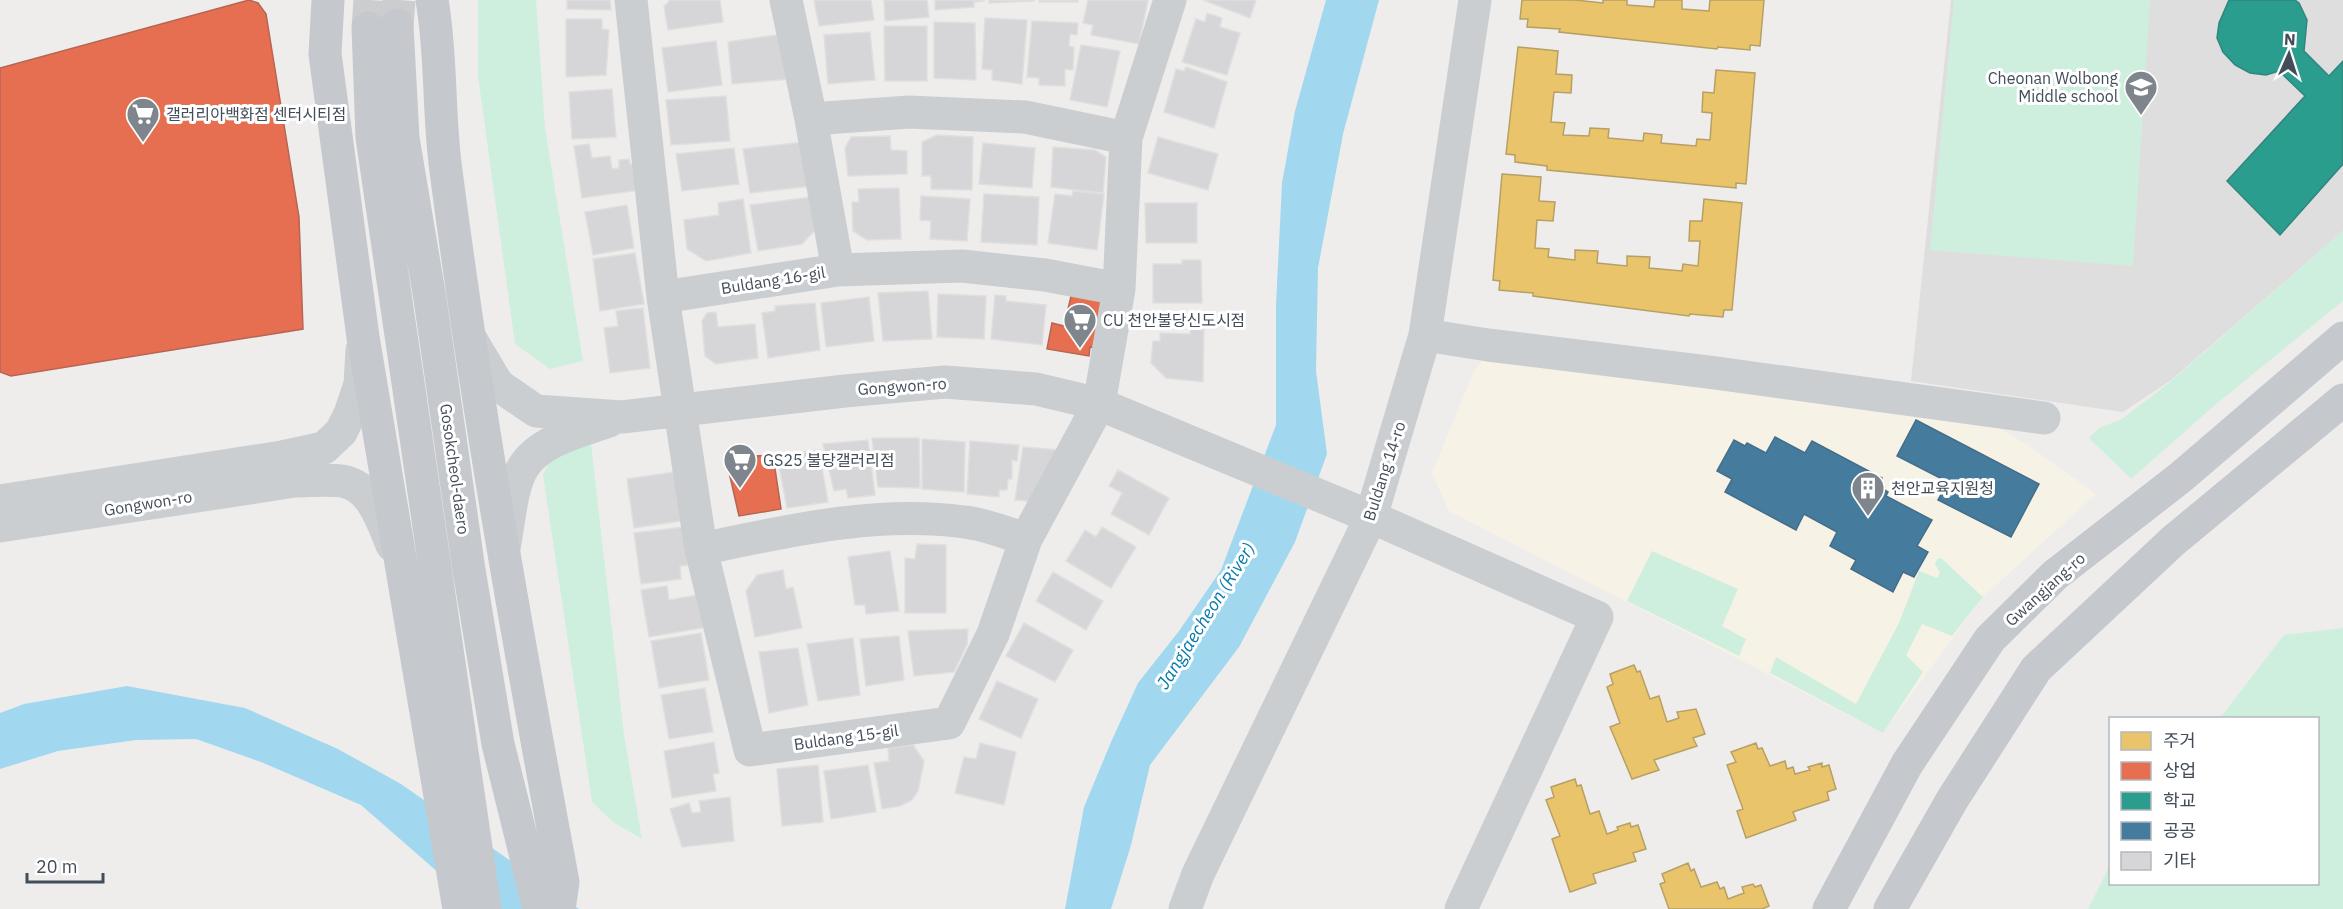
<svg xmlns="http://www.w3.org/2000/svg" width="2343" height="909" font-family="'IBM Plex Sans','Noto Sans KR',sans-serif">
  <rect width="100%" height="100%" fill="#eeedec"/>
  <path fill="#f6f2e6" d="M1485 358 1997 427 2026 444 2096 494 1983 597 1883 733 1449 511 1432 473 1474 371Z"/>
  <path fill="#dfdede" d="M1951 0H2343V231L2170 381 2123 412 1911 381Z"/>
  <path fill="#cfefde" d="M478 0H536L545 128 583 361 550 369 515 344 478 76Z
    M1954 0H2150L2133 266 1930 250Z
    M2343 231V301L2215 405 2131 479 2089 438 2099 428 2122 419 2170 382Z
    M591 443 624 735 642 839 613 822 592 802 543 475C553 449 566 449 591 443Z
    M1652 551 1738 589 1722 626 1746 639 1739 656 1627 601Z
    M1941 558 1983 597 1952 636 1922 624 1906 655 1923 672 1883 733 1770 673 1776 657 1856 704 1899 623 1919 571 1937 578 1940 573 1935 564 1937 559Z
    M2343 628V909H2088L2110 865V884H2318V718H2220L2284 635Z"/>
  <path fill="#a1d8ef" d="M1326 0H1379L1343 134 1318 268 1316 371 1327 454 1295 542 1239 647 1150 765 1131 845 1111 909H1065L1084 807 1111 742 1138 683 1179 631 1221 570 1276 425V305L1282 183 1295 111Z
    M127 686 245 708 338 749 401 784 579 909H480L361 805 261 762 196 739 136 740 58 751 0 769V713L24 704Z"/>
  <path fill="#e9c46a" stroke="#b7a065" stroke-width="1.5" d="M1522 0H1575L1603 3V0H1627V5L1654 7 1655 0H1682V9L1709 11 1710 0H1764L1760 46 1750 45V50L1718 47 1717 49 1559 32 1560 29 1527 27 1528 19H1520Z
    M1518 47 1558 51 1556 74 1572 75 1571 93 1554 92 1551 122 1565 123 1563 135 1589 136 1590 128 1609 129 1608 138 1643 141 1644 133 1662 135 1661 143 1696 146 1697 139 1710 140 1712 113 1702 112 1703 92 1714 93 1716 70 1755 73 1746 184 1736 183V188L1704 185 1547 170V166L1515 162V155L1506 154Z
    M1502 174 1541 177 1539 201 1555 202 1553 221 1537 220 1535 248 1549 249 1548 257 1575 260V250L1598 251 1597 263 1627 266V256L1650 257 1649 268 1682 271 1683 264 1698 266 1700 241H1689L1690 221H1702L1704 199 1742 203 1732 310H1724L1723 317 1690 314 1689 316 1533 296V293L1499 290 1500 281 1493 280Z
    M1634 665 1637 672 1640 671 1650 699 1659 696 1667 722 1679 718 1677 712 1696 709 1705 734 1693 738 1697 746 1654 760 1659 770 1632 779 1610 727 1620 723 1607 687 1613 684 1610 674Z
    M1756 743 1758 749 1762 748 1770 766 1785 761 1787 769 1793 767 1795 774 1810 770 1808 767 1822 763V767L1829 765 1836 789 1827 792 1829 800 1793 812 1796 820 1746 838 1737 811 1743 809 1727 765 1736 762 1731 752Z
    M1575 779 1577 786 1581 785 1590 814 1599 811 1607 834 1618 830 1617 827 1630 823 1631 827 1638 825 1646 849 1633 853 1636 861 1593 874 1596 883 1570 892 1552 839 1560 836 1546 800 1554 797 1551 787Z
    M1688 863 1691 871 1694 869 1701 887 1717 882 1720 889 1724 887 1728 899 1744 893 1742 887 1753 884 1755 887 1761 885 1769 906 1762 909H1669L1660 884 1665 882 1662 874Z"/>
  <path fill="#e76f51" stroke="#b66554" stroke-width="1.5" d="M249 0 258 3 266 14 299 217 303 329 11 376 0 372V68Z
    M1072 292 1104 303 1098 349 1090 347 1089 356 1047 349 1052 323 1064 326Z
    M773 455 781 509 739 516 729 472 742 470 740 457Z"/>
  <path fill="#2a9d8f" stroke="#32857f" stroke-width="1.5" d="M2229 0H2295L2299 3 2307 20 2304 51 2329 76 2343 61V164L2280 235 2227 181 2305 96 2279 71 2266 75 2250 73 2235 65 2223 52 2217 38 2219 23Z"/>
  <path fill="#457b9d" stroke="#446d89" stroke-width="1.5" d="M1916 420 2039 484 2011 537 1938 500 1948 482 1897 456Z
    M1775 437 1805 453 1812 441 1882 478 1878 486 1888 492 1886 496 1932 520 1917 546 1928 552 1914 577 1903 572 1893 592 1851 569 1856 560 1830 546 1837 532 1804 514 1796 530 1725 492 1732 479 1717 471 1734 440 1745 446 1747 443 1766 453Z"/>
  <path fill="#d6d6d8" stroke="#dfdfdf" stroke-width="1.5" d="M567 0H610L611 10 567 9Z
    M670 0H720L723 22 668 30 664 7Z
    M814 0H871L874 20 819 26Z
    M884 0H927L929 17 885 21Z
    M935 0H984V1L974 2V7L935 10Z
    M989 0H1034V1L989 3Z
    M1039 0H1078V2H1039Z
    M1088 0H1148L1139 44 1091 35 1093 25 1083 23Z
    M1203 0H1256L1250 18Z
    M1207 13 1222 18 1220 27 1240 33 1227 75 1182 62 1196 19 1205 22Z
    M985 18 1027 20 1022 84 992 80V70L982 69Z
    M566 19H602V29L609 30 606 75 566 77Z
    M1032 21 1078 23 1077 35 1070 34 1069 46 1074 47 1073 70 1065 69V86L1039 85V78L1027 77Z
    M934 22 975 23 976 80 934 78Z
    M884 26H927V81H885Z
    M870 32 875 80 828 84 824 35Z
    M782 34 790 79 732 84 728 42Z
    M716 41 722 85 668 92 662 48Z
    M1081 45 1120 51 1107 107 1070 100Z
    M1186 67 1227 82 1214 128 1164 112 1176 69 1184 71Z
    M612 89 616 137 572 139 569 92Z
    M726 96 730 141 671 145 666 100Z
    M937 135 973 137 972 190 931 189V176H922V142Z
    M890 136 891 150 907 151V174L848 176 845 148 851 137Z
    M1158 137 1218 154 1208 190 1148 173Z
    M803 142 811 186 750 193 743 149Z
    M983 143 1035 148 1032 188 979 184Z
    M589 144 592 158 610 156 612 169 619 168V160L629 159 630 164H636L639 190 582 198 574 146Z
    M1053 147 1095 150 1106 157 1103 193 1051 187Z
    M734 148 739 184 682 191 676 154Z
    M899 188 901 239 867 240 853 231 852 202H859L858 189Z
    M1073 191 1104 194 1097 250 1048 243 1055 194 1072 196Z
    M984 194 1039 197 1037 245 981 242Z
    M921 196 970 199 967 241 930 239 931 221 920 220Z
    M811 197 816 229 802 244 758 251 750 205Z
    M743 199 751 253 706 261 687 249 684 220 719 215 718 203Z
    M1145 203H1197V243H1146Z
    M627 205 634 248 593 255 585 212Z
    M635 253 644 304 600 311 593 259Z
    M1182 260H1201L1202 303H1153V264H1182Z
    M928 291 932 339 883 341 878 293Z
    M938 294 986 296 984 339 937 337Z
    M995 295 1006 296V301L1046 305 1042 345 991 339Z
    M869 297 874 341 826 347 821 303Z
    M815 303 820 350 768 358 762 313 775 311V306Z
    M643 308 650 368 610 373 604 328 618 326 616 311Z
    M716 312 718 327 755 324 758 358 716 364 705 356 702 321 707 313Z
    M1191 320H1204L1203 382 1166 378 1151 363 1153 341H1160V333L1190 334Z
    M872 438H919L920 488 878 487Z
    M922 439 965 442 964 492 922 489Z
    M868 440 875 495 848 498 846 489 834 491 823 444Z
    M970 441 1019 445 1017 461 1012 460V479H1008L1007 490H999V497L967 494Z
    M1023 447 1059 450 1046 503 1015 500Z
    M819 450 828 502 787 508 777 455Z
    M1118 470 1169 498 1149 535 1111 514 1122 493 1109 486Z
    M674 472 681 521 634 528 627 479Z
    M683 527 688 565 680 566 681 579 641 584 634 533Z
    M1102 527 1136 547 1111 588 1066 561 1085 530 1096 537Z
    M917 544 946 545V613H905V558L915 559Z
    M890 551 899 611 866 614 865 605H855L848 557Z
    M783 570 786 589 793 587 802 628 755 637 746 591 757 575Z
    M1053 572 1103 601 1086 630 1036 601Z
    M667 586 669 600 709 593 714 626 649 637 641 590Z
    M1024 623 1073 650 1055 682 1006 656Z
    M968 629 967 645 954 672 914 676 908 631Z
    M701 633 709 680 659 688 651 641Z
    M899 636 904 680 866 686 860 639Z
    M853 638 860 695 818 701 807 644Z
    M798 648 808 705 769 713 759 652Z
    M997 681 1038 699 1021 738 979 719Z
    M705 688 713 732 669 739 661 695Z
    M714 742 719 773 713 774 716 791 672 798 664 751Z
    M980 743 1016 752 1004 805 955 793 964 757 976 759Z
    M913 745 924 761 918 791 912 800 900 806 882 809 874 763 889 761 888 748Z
    M818 765 823 822 782 826 777 769Z
    M868 765 876 812 831 819 824 771Z
    M730 797 734 841 682 847 670 809 689 803 692 813 701 812 699 801Z"/>
  <g fill="none" stroke-linecap="round" stroke-linejoin="round">
    <path stroke="#cccdcf" stroke-width="33" stroke-dasharray="33 16" stroke-linecap="butt" d="M397 25 399 0
      M368 28 370 0"/>
    <path stroke="#caced1" stroke-width="33" d="M631 0 663 297 701 549 750 750 949 723 993 634 1026 539 1099 404 1119 289 1126 138 1170 0
      M811 119 909 112 1025 117 1126 138
      M838 270 962 266 1045 275 1119 289
      M663 297 838 270 811 119 786 0
      M1425 335 1488 345 1716 373 2044 418
      M470 338 498 385 536 411 622 417 845 391 945 382 1036 389 1099 404 1371 517 1597 617 1461 909
      M0 501 282 457 324 448 341 432 350 414 360 384 362 350
      M0 526 295 481C310 481 327 479 342 481 372 486 382 521 392 545
      M504 548C509 524 511 485 524 466 541 440 581 431 609 421
      M701 549C787 531 876 510 964 522 985 524 1006 533 1026 539
      M1185 909 1198 874 1371 517 1425 335 1475 0"/>
    <path stroke="#c5c8cd" stroke-width="33" d="M328 0 325 54 363 337 459 909
      M432 0C442 57 438 114 446 171 477 410 519 646 563 882L559 909
      M397 25 403 138 430 299 469 570 498 744 539 909
      M368 28 372 137 485 909
      M1829 909 1907 764 1990 639 2055 575 2181 477 2343 338
      M1890 909 1952 800 2036 669 2173 541 2343 400"/>
  </g>
  <defs>
    <symbol id="school-pin" viewBox="-11 -11 22 30"><path d="M0 17L-7.5 6A9.5 9.5 0 1 1 7.5 6Z" fill="#7f858d" stroke="#fff"/><path d="M0-5L7-2L0 1L-7-2ZM-4 1L0 2.5L4 1V4Q0 6-4 4Z" fill="#fff"/></symbol>
    <symbol id="supermarket-pin" viewBox="-11 -11 22 30"><path d="M0 17L-7.5 6A9.5 9.5 0 1 1 7.5 6Z" fill="#7f858d" stroke="#fff"/><path d="M-6-5.5h2.5l.6 2H6L4.5 2H-2.5L-4.4-4H-6ZM-1.5 3.2a1.3 1.3 0 1 0 .1 0ZM3 3.2a1.3 1.3 0 1 0 .1 0Z" fill="#fff"/></symbol>
    <symbol id="building-pin" viewBox="-11 -11 22 30"><path d="M0 17L-7.5 6A9.5 9.5 0 1 1 7.5 6Z" fill="#7f858d" stroke="#fff"/><path d="M-4-6H4V6H1V3H-1V6H-4ZM-2.5-4.3h1.7v1.8h-1.7ZM.8-4.3h1.7v1.8H.8ZM-2.5-1h1.7V.8h-1.7ZM.8-1h1.7V.8H.8Z" fill="#fff"/></symbol>
  </defs>
  <g fill-rule="evenodd">
    <use href="#school-pin" x="2122" y="68" width="38" height="52"/>
    <use href="#supermarket-pin" x="124" y="95" width="38" height="52"/>
    <use href="#supermarket-pin" x="1061" y="301" width="38" height="52"/>
    <use href="#supermarket-pin" x="721" y="441" width="38" height="52"/>
    <use href="#building-pin" x="1849" y="469" width="38" height="52"/>
  </g>
  <g text-anchor="middle" stroke-width="6" stroke-linejoin="round" paint-order="stroke">
    <g font-size="16" fill="#434d5a" stroke="#fff" text-anchor="start">
      <text x="2118" y="84" text-anchor="end">Cheonan Wolbong<tspan x="2118" dy="18">Middle school</tspan></text>
      <text x="166" y="120">갤러리아백화점 센터시티점</text>
      <text x="1103" y="326">CU 천안불당신도시점</text>
      <text x="763" y="466">GS25 불당갤러리점</text>
      <text x="1891" y="494">천안교육지원청</text>
    </g>
    <g font-size="16" fill="#434d5a" stroke="#fff">
      <text transform="translate(773 280) rotate(-9)" y="6">Buldang 16-gil</text>
      <text transform="translate(902 386) rotate(-4)" y="6">Gongwon-ro</text>
      <text transform="translate(455 469) rotate(82)" y="6">Gosokcheol-daero</text>
      <text transform="translate(1384 471) rotate(-72)" y="6">Buldang 14-ro</text>
      <text transform="translate(148 503) rotate(-9)" y="6">Gongwon-ro</text>
      <text transform="translate(2045 589) rotate(-42)" y="6">Gwangjang-ro</text>
      <text transform="translate(846 737) rotate(-8)" y="6">Buldang 15-gil</text>
    </g>
    <g font-size="18" font-style="italic" fill="#047aac" stroke="#fff">
      <text transform="translate(1206 616) rotate(-58)" y="6">Jangjaecheon (River)</text>
    </g>
  </g>
  <rect x="2109" y="717" width="210" height="168" fill="#ffffff" stroke="#b4b8bd" stroke-width="1.5"/>
  <rect x="2121" y="732" width="30" height="18" fill="#e9c46a" stroke="#b4b8bd" stroke-width="1.5"/>
  <text x="2163" y="747" font-size="18" fill="#434d5a">주거</text>
  <rect x="2121" y="762" width="30" height="18" fill="#e76f51" stroke="#b4b8bd" stroke-width="1.5"/>
  <text x="2163" y="777" font-size="18" fill="#434d5a">상업</text>
  <rect x="2121" y="792" width="30" height="18" fill="#2a9d8f" stroke="#b4b8bd" stroke-width="1.5"/>
  <text x="2163" y="807" font-size="18" fill="#434d5a">학교</text>
  <rect x="2121" y="822" width="30" height="18" fill="#457b9d" stroke="#b4b8bd" stroke-width="1.5"/>
  <text x="2163" y="837" font-size="18" fill="#434d5a">공공</text>
  <rect x="2121" y="852" width="30" height="18" fill="#d6d6d8" stroke="#b4b8bd" stroke-width="1.5"/>
  <text x="2163" y="867" font-size="18" fill="#434d5a">기타</text>
  <g transform="translate(2289 54) rotate(3)" stroke="#ffffff" stroke-width="4.5" paint-order="stroke">
  <path d="M0-4.5L10 22L0 15L-10 22Z" fill="#434d5a"/>
  <text y="-9" font-size="16" font-weight="bold" text-anchor="middle" fill="#434d5a">N</text>
  </g>
  <path d="M27 873v9h76v-9" fill="none" stroke="#434d5a" stroke-width="3"/>
  <text x="36" y="873" font-size="18" fill="#434d5a" stroke="#ffffff" stroke-width="4.5" paint-order="stroke">20 m</text>
</svg>
